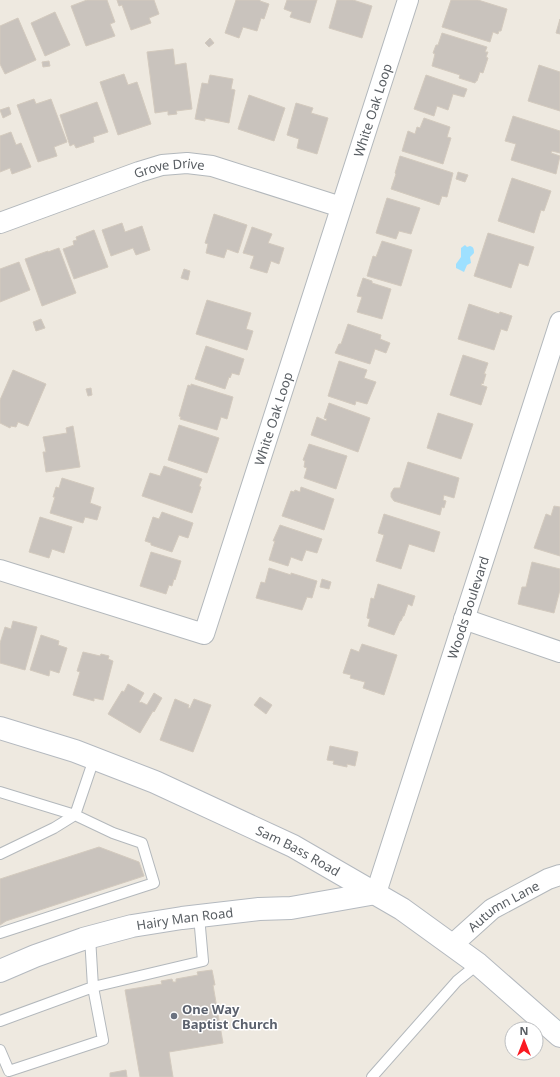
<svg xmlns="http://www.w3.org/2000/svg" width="560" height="1077" font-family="'Noto Sans',sans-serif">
  <rect width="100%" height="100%" fill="#eee9e0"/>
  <path fill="#9ee0ff" d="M465 245 467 247 470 246C474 247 474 250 474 253L470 257 471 263 467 265 464 272 456 268V264L461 257V248Z"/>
  <path fill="#c9c3bd" stroke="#d3cabe" d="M87 0H107L115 22 110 24 115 36 86 46 71 6Z
    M117 0H154L159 14 149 18 151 23 131 30 122 5 119 6Z
    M236 0H260V1L269 4 264 19 261 18 257 31 243 27 239 38 225 33Z
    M287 0H317L310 23 290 17 292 12 284 9Z
    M337 0H353L372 6 362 38 329 28Z
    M451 0H478L507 9 501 31H499L498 34 493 32 490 42 442 27Z
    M55 12 70 45 45 56 31 23Z
    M18 18 36 60 5 74 0 64V26Z
    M560 19V34L556 33Z
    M442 33 487 47 485 52H488L486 57 488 58 483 73 480 72 477 81H476L475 83 459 78 460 75 432 66 435 54 433 53 436 45H438Z
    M210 38 214 43 209 47 205 43Z
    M173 49 175 65 186 63 192 109 176 111 177 114 168 115V111L155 113 147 52Z
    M49 61 50 66 43 67 42 62Z
    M539 65 560 72V111L528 101Z
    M124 74 128 85 137 82 151 124 118 135 100 82Z
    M210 75 233 79 231 89 235 90 229 123 205 118V121L195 119 202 83 208 84Z
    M426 75 467 89 464 97 453 94 448 110 437 106 434 116 414 109Z
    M249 95 285 108 274 141 238 129Z
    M34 99 36 104 51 99 67 142 54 147 57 156 38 162 17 105Z
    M97 102 108 132 93 137 94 142 76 148 74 144 70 146 60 115Z
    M296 103 313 108 311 113 328 118 317 154 297 148 299 139 287 135Z
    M9 107 11 114 3 118 0 110Z
    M513 116 560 131V153L552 151 551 153 560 156 556 174 511 160 516 144 505 141Z
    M424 118 450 127 447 137 451 138 443 164 402 151 408 131 415 134 417 127 420 128Z
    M11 132 16 145 21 143 31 167 12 174 10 168 0 172V136Z
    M400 156 453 173 447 197 442 196 439 205 391 189 396 174 395 173Z
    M458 172 468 175 465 182 456 179Z
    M512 178 551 191 544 211 541 210 534 233 498 221Z
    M387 198 420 208 411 234 399 231 396 239 376 233Z
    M214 214 247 225 238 253 227 249 224 258 206 253 208 244 205 243Z
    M122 223 125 232 142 226 150 250 136 255 133 248 111 256 102 230Z
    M252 227 272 234 268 243 284 248 279 264 271 261 267 273 250 268 254 256 243 253Z
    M94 230 108 267 74 279 63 249 74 245 73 241 77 240 76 237Z
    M488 233 534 247 528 266 519 263 511 288 474 276Z
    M382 241 412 250 401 286 367 276 373 256 376 257Z
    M59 248 76 293 42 306 25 259 48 251V252Z
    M19 262 30 290 0 302V269Z
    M184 269 190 271 188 280 181 278Z
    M363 278 372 281V283L391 289 382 319 357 312 362 297 357 296Z
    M207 300 251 313 246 329 253 331 247 350 196 334Z
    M469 304 499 314 500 312 512 316 507 331 501 329 494 350 458 339Z
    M41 319 45 328 36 331 33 322Z
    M348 324 381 335 380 339 390 343 386 353 375 349 370 364 335 353 339 344H341Z
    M206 346 244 359 239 375 232 373 230 378 229 377 225 389 195 379Z
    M463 355 488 363 484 374H486L483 384 482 383 481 385 487 387 481 405 450 395Z
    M339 361 367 370 364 378 376 382 367 404 356 401 355 405 328 396Z
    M13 370 46 384 28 426 18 422 16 427 11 426 10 428 0 423V400Z
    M191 384 233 397 227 419 221 417 217 430 180 419 181 417 179 416 188 385 191 386Z
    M91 388 92 395 88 396 86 389Z
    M329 403 370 418 358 452 311 435 317 417 326 421 327 419 324 418Z
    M438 413 473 424 461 459 427 448Z
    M179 425 219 438 207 473 168 460Z
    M73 426 80 467 46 472 43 452H46L43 437 67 433 66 428Z
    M309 444 347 456 336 489 304 478 307 468 304 467 305 461 303 460Z
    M408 462 459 478 454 498 444 495 443 500 446 501 444 508 442 507 440 515 394 501 391 497V493L394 488H400Z
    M164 466 202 479 199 486 201 487 192 513 142 496 150 473 160 476Z
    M62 478 94 488 90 503 101 507 97 520 85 517 83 523 50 513 55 497H53L56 487 59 488Z
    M301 487 334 499 324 530 282 516 291 491 294 492 295 490 300 492Z
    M554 506 560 507V556L534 548 546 514 551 516Z
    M162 512 193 523 188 538 179 535 172 552 151 545V543L145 541 153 517 159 519Z
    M384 514 440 532 434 552 409 544 401 569 376 561 384 535 378 533Z
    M40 517 72 527 64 553 52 549 49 558 29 552Z
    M280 525 322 539 317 553 306 550 302 561 291 557 288 566 269 560 275 541H273Z
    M151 552 181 561 175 580 174 579 172 586 169 585 166 594 140 586Z
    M532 562 560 569V590L554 613 518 604 522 587H526Z
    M269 568 291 575V573L317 581 312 598 307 597 302 610 256 598 261 582 265 583Z
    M322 579 331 582 329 589 320 587Z
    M378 584 415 596 412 606 408 604 404 616H403L401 621H400L394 635 368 626 370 619 367 618 371 598 374 599Z
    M13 621 37 627 25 670 0 663V643L5 627 11 629Z
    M41 635 59 641 58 645 67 648 59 673 50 670 49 676 30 670Z
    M362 644 397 655 384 695 363 688 365 682 350 678 351 675 343 673 351 649 359 652Z
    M83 652 100 656 101 654 109 656 108 659 113 661 103 700 94 698V701L73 695 80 672 77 671Z
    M128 684 144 693 139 702 140 703 141 702 147 705 154 693 162 698 154 712 153 711 140 733 108 714 122 691 124 692Z
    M260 697 272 705 266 714 254 705Z
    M175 699 189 705 188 708H190L194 699 211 705 193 752 160 740Z
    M330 746 358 752 355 766 347 764V767L333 764 334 761 327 760Z
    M99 847 139 862 144 876 6 921 0 925V879Z
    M212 970 215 985H213L223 1043 169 1052 173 1077H140L125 990 162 984 161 981 172 979 173 982H176V979L198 975 197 972Z
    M126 1070 127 1077H110V1073Z"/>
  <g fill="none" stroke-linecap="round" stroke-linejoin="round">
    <defs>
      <path id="lane" d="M0 792 75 815 113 833 142 843 154 883 0 933
        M0 854 54 828 75 815 94 759
        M0 1021 93 987 90 937
        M0 1050 9 1071 103 1040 93 987 203 961 199 916
        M372 1077 457 981 478 964"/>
      <g id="street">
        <path id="s1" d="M0 223 139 172 162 165 187 163 212 166 341 207"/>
        <path id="s2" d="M0 570 204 634 408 0"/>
        <path d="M464 619 560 652"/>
        <path id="s3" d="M376 893 560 322"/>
        <path id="s4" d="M452 945 492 909 548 879 560 875"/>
      </g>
      <g id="secondary">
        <path id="s5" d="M0 728 75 751 155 782 293 846 402 909 478 964 560 1036"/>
        <path id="s6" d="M0 971 35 956 83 939 132 926 182 918 259 909 291 908 376 893"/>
      </g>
    </defs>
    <use href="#lane" stroke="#b3b8bc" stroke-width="12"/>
    <use href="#street" stroke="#b3b8bc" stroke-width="22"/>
    <use href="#secondary" stroke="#b4b9bf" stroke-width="24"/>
    <use href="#lane" stroke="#fff" stroke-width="10"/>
    <use href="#street" stroke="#fff" stroke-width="20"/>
    <use href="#secondary" stroke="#fff" stroke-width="22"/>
  </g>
  <circle fill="#6b7280" stroke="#fff" stroke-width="1.5" cx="174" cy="1016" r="4"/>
  <g text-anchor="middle" stroke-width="3" stroke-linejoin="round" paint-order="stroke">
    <g font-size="13" fill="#595e63" stroke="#fff">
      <text dy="5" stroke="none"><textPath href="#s2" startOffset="764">White Oak Loop</textPath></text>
      <text dy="5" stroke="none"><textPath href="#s1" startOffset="179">Grove Drive</textPath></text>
      <text dy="5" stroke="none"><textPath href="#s2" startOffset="440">White Oak Loop</textPath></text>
      <text dy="5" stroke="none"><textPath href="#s3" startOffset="300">Woods Boulevard</textPath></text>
      <text dy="5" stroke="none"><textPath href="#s5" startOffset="323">Sam Bass Road</textPath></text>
      <text dy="5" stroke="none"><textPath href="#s4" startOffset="65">Autumn Lane</textPath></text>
      <text dy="5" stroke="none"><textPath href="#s6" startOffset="193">Hairy Man Road</textPath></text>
    </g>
    <g font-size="13" font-weight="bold" fill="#5b616d" stroke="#fff" text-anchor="start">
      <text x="182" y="1014">One Way<tspan x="182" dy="15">Baptist Church</tspan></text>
    </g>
  </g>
  <g transform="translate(524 1041)"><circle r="19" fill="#ffffff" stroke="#bdbfc1"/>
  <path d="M0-3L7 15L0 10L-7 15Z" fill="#fa1a22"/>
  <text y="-6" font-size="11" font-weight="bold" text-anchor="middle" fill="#595e63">N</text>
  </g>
</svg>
